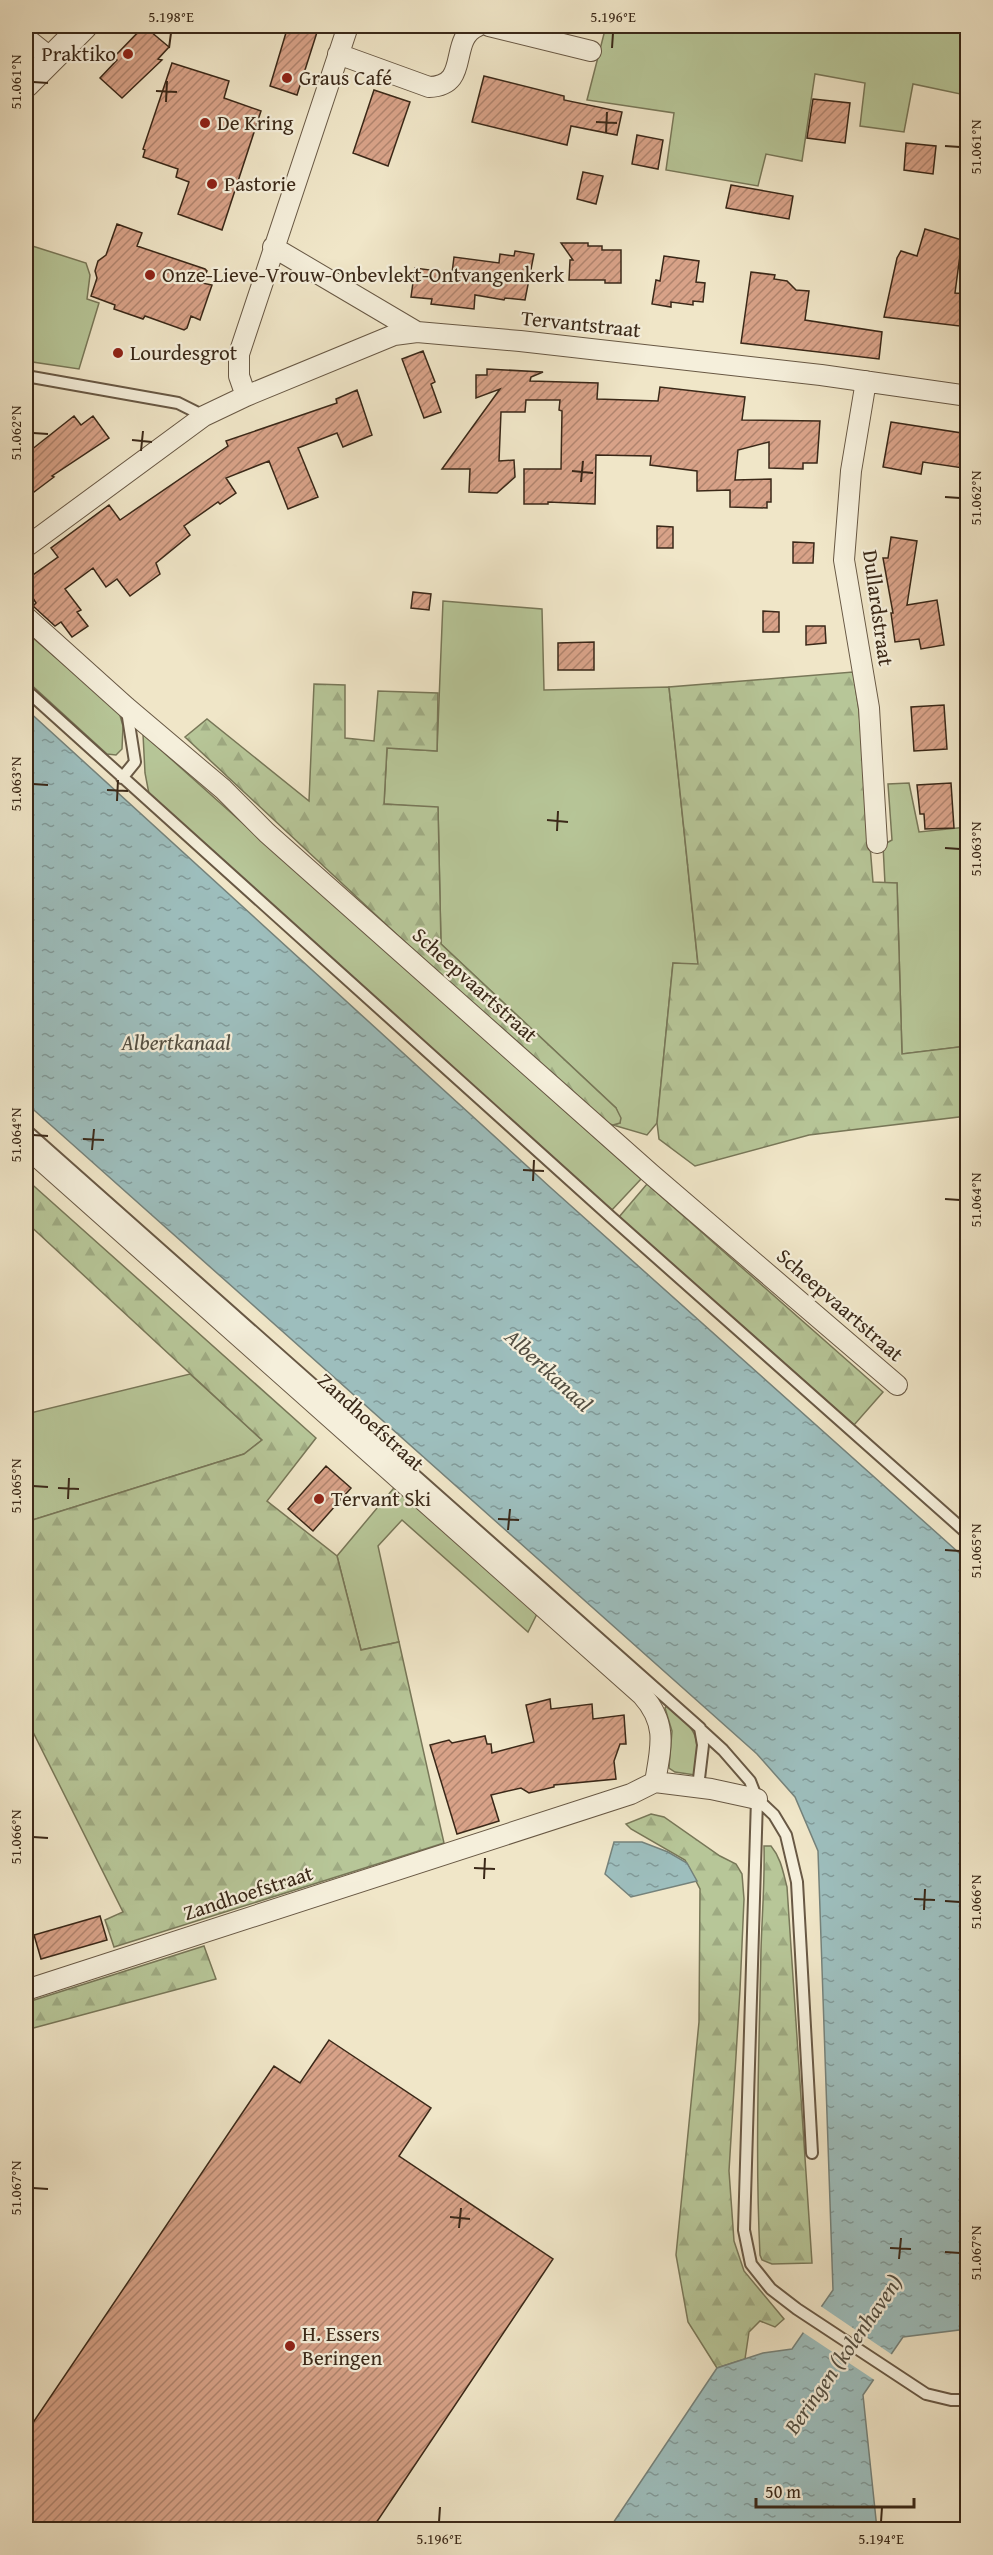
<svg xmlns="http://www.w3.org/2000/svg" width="993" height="2555" font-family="'Gentium Book Plus',serif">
  <defs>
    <pattern id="forest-firs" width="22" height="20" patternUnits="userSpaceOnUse" patternTransform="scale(1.5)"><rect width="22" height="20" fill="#b7c698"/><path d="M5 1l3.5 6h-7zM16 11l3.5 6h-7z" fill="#9eaa82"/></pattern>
    <pattern id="water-ripples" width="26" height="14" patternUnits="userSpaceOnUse" patternTransform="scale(1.5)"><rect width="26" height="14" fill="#9dbebd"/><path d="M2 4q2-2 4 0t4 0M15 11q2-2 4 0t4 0" fill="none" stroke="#819a99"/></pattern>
    <pattern id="building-hatch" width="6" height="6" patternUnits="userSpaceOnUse" patternTransform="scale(1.5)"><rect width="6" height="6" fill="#d8a288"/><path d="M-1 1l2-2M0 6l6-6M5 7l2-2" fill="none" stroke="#b0846e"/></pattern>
  </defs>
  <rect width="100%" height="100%" fill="#f0e6c8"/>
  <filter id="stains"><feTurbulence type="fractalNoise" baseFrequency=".00333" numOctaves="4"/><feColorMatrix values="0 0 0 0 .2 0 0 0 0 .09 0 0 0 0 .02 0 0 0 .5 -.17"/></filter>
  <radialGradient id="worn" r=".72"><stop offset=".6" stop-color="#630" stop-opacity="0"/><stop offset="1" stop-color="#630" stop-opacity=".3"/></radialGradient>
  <path fill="#b7c698" stroke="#787758" stroke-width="1.5" d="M606 26H967L968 88 965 95 913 84 904 132 860 126 865 83 815 74 802 161 766 154 758 186 666 170 674 113 587 100Z
    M26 244 86 263 90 275 87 299 99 303 79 369 26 361Z
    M443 601 542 609 544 690 669 687 698 965 673 963 657 1123 647 1135 613 1125 620 1123 616 1108 441 944 438 808 384 804 387 748 437 751Z
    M26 632 119 712 123 726 122 749 116 755 107 754 26 680Z
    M143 734 641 1179 611 1211 166 812 149 794 145 773Z
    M909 783 919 832 967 827V1046L902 1054 897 883 885 884 883 845 892 840 888 784Z
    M190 1374 262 1440 244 1454 26 1522V1414Z
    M398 1483 538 1612 528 1632 402 1520 378 1546 399 1642 361 1650 337 1556Z
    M667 1705C698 1733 700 1733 695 1775L675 1772 669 1768 672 1731 665 1708Z"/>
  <path fill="url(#forest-firs)" stroke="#787758" stroke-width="1.5" d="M853 672 859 711 873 882 897 883 902 1054 967 1046V1116L809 1135 695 1166 659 1139 657 1123 673 963 698 964 669 687Z
    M314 684 345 685V738L374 741 378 691 438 693 437 751 387 748 384 804 438 807 441 944 616 1108 621 1118 620 1123 613 1125 603 1122 525 1054 185 737 207 719 309 801Z
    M26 1179 316 1438 267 1501 337 1556 361 1650 399 1642 444 1843 114 1947 105 1920 123 1912 26 1718V1522L244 1454 262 1440 26 1222Z
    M647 1184 883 1392 854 1425 619 1217Z
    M651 1814 664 1817 720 1856 736 1864 742 1874 744 1899 740 1990 729 2171 734 2241 744 2271 784 2319 775 2327 760 2321 749 2332 745 2359 717 2368 688 2322 676 2255 699 2022 700 1889 685 1860 631 1829 626 1824Z
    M764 1846H771C781 1858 783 1872 787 1887L812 2263 772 2264 762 2260 760 2255C755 2153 759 2052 761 1950 762 1915 765 1881 764 1846Z
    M204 1946 216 1979 26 2030V1987L31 2001Z"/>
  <path fill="url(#water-ripples)" stroke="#75827b" stroke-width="1.5" d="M26 709 551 1188 967 1560V2329L903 2337 863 2395 877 2529H609L717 2368 763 2353 792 2349 833 2290 818 1851 795 1797 757 1754 26 1103Z
    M614 1842H642L668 1852 687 1863 697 1881 631 1897 605 1874Z"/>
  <path fill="#f0e6c8" d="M819 2305 894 2356 876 2381 801 2331Z"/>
  <path fill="url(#building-hatch)" stroke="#3a2818" stroke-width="1.5" d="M144 26 169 47 158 59 162 60 122 98 100 78 117 60 114 57Z
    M288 26H319L297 95 270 86Z
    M172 63 229 81 224 98 261 111 222 230 178 214 189 182 176 177 178 169 143 157 145 150 143 149Z
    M484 76 564 96V100L622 112 617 135 571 126 567 145 472 122Z
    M374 90 410 102 388 166 353 153Z
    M813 99 850 103 845 143 807 138Z
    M637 135 663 140 658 169 632 164Z
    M906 143 936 146 933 174 904 170Z
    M583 172 603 176 596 204 577 199Z
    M731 185 793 196 789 219 726 208Z
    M117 224 142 233 137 246 205 269 207 271 202 283 212 285 200 320 191 316 187 328 184 330 145 316 143 319 114 309 115 305 91 296 97 278 95 271 98 261 106 255Z
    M925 229 962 240 955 293 968 294V327L884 317 897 258 901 251 917 256Z
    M561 243H588V246H602V250H621V283H605V280H569L570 260H573Z
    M515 251 534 254 525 300 505 298 504 300 475 295 474 309 431 304 432 299 411 297 415 268 452 273 454 257 499 263 500 254 514 256Z
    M664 256 699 261 696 282 705 283 703 302 693 301V305L671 302V307L652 304 656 280 660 281Z
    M751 272 775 275 774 279 787 281 796 290 809 291 805 320 882 332 879 359 741 343Z
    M423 351 435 382 431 384 441 412 424 418 402 359Z
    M487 369 543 372 531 377 530 381 598 383 597 399 658 401 660 387 745 397 742 420 820 421 817 463H803V469L769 468V442L738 450 735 480 771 479V502H767V508L730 507V490L697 491V471L650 465 651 456 596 455 595 504 548 502V504H524V469H561L562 411 559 410 560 400H526L525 412H501L499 461 514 460 515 477 497 493 469 492 470 469H442L500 389 476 398V375H487Z
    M357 390 372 435 343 447 337 433 298 448 318 497 288 509 269 461 226 478 236 493 220 504 218 502 184 526 190 535 156 563 160 574 130 596 117 579 106 587 93 568 65 589 81 610 77 612 88 626 72 637 61 622 55 626 33 606 36 603 26 587V580L58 557 51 548 109 505 120 520 228 446 226 441 337 403 336 399Z
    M74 416 81 425 93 416 109 438 52 476 54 477 26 498V454Z
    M891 422 968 434 963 468 923 462 921 474 883 467Z
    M657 526 673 527V548H657Z
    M891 537 917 541 907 605 937 600 944 645 921 649 919 639 895 642 891 613H893L883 558H888Z
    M793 542 814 543 813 563H793Z
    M413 592 431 594 429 610 411 608Z
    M763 611 779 612V632H763Z
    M806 626H825L826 643 806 645Z
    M594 642V670H558V643Z
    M944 705 947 749 914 751 911 707Z
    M951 783 954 828 925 829 924 814H920L917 785Z
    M326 1466 351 1488 313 1531 288 1509Z
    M550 1699 551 1709 592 1704 593 1719 624 1715 626 1744H620L614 1761 616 1779 554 1785V1787L529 1793 521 1788 491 1795 499 1821 457 1834 430 1745 449 1740 452 1743 485 1736 487 1744H491L492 1753 534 1742 526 1705Z
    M100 1916 107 1940 41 1959 34 1935Z
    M329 2040 431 2108 399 2156 553 2259 372 2529H26V2433L274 2066 300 2083Z"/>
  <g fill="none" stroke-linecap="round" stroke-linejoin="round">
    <defs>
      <path id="service" d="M26 376 178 403 204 416
        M26 690 612 1218 968 1534
        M122 778 135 762 127 711
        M26 1130 700 1728 703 1745 698 1787
        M700 1729 723 1750 750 1781 757 1799 744 2230 751 2264 771 2289 797 2309 926 2394 951 2400H968
        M757 1799 774 1815 786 1835 797 1882 812 2153"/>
      <path id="minor" d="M489 26 591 51
        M26 38 51 58
        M338 54 429 87C472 86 447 39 478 26
        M273 247 417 332
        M866 381 851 471 844 560 869 708 877 843
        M246 396 239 376V354L348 26
        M26 547 204 416 246 396 394 335 417 332 520 341 821 375 968 396
        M26 617 126 707 223 789 267 833 651 1174 897 1385
        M26 1147 642 1695C668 1724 661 1747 655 1782
        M26 1990 631 1794 655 1782 711 1789 757 1799"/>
      <path id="tertiary" d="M26 84 84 26"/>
    </defs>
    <use href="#service" stroke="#685844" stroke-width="14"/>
    <use href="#minor" stroke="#685844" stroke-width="22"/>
    <use href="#tertiary" stroke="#685844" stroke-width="28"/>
    <use href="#service" stroke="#f5efdb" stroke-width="10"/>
    <use href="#minor" stroke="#f5efdb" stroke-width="20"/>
    <use href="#tertiary" stroke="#f5efdb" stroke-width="26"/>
  </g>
  <path fill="none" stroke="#3a2818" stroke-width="2" d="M169 48 171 33M612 48 613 33M33 82 48 83M156 91 177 92M166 102 167 81M596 122 617 123M606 133 607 112M945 146 960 147M33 433 48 434M132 440 152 442M141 451 143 431M572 471 593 473M581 482 583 461M945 497 960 498M33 784 48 785M107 790 128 791M117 801 118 780M547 820 568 822M557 831 558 811M945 848 960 849M33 1135 48 1136M83 1139 104 1140M92 1150 94 1129M523 1170 544 1171M533 1181 534 1160M945 1199 960 1200M33 1486 48 1487M58 1488 79 1489M68 1499 69 1478M498 1519 519 1520M508 1530 510 1509M945 1550 960 1551M33 1837 48 1838M474 1868 495 1869M484 1879 485 1858M914 1899 935 1900M945 1901 960 1902M924 1910 925 1889M33 2188 48 2189M450 2217 470 2219M459 2228 461 2208M890 2248 911 2249M945 2252 960 2253M899 2259 901 2238M439 2522 440 2507M881 2522 882 2507"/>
  <g fill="#8f2418" stroke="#f5efdb" stroke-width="2">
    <circle cx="128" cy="54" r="6"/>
    <circle cx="287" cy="78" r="6"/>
    <circle cx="205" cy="123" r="6"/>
    <circle cx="212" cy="184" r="6"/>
    <circle cx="150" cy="275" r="6"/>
    <circle cx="118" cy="353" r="6"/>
    <circle cx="319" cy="1499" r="6"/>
    <circle cx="290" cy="2346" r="6"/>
  </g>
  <g text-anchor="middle" stroke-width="4.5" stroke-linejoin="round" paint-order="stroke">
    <g font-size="21" fill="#3a2818" stroke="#f5efdb" text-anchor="start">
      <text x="116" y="61" text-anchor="end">Praktiko</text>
      <text x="299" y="85">Graus Café</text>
      <text x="217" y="130">De Kring</text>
      <text x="224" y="191">Pastorie</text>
      <text x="162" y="282">Onze-Lieve-Vrouw-Onbevlekt-Ontvangenkerk</text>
      <text x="130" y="360">Lourdesgrot</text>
      <text x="331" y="1506">Tervant Ski</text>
      <text x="302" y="2341">H. Essers<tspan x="302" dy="24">Beringen</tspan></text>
    </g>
    <g font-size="21" fill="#3a2818" stroke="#f5efdb">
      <text transform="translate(581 324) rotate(6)" y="7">Tervantstraat</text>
      <text transform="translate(878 608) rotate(82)" y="7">Dullardstraat</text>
      <text transform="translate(475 985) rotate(42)" y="7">Scheepvaartstraat</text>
      <text transform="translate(840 1305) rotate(41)" y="7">Scheepvaartstraat</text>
      <text transform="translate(371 1422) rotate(42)" y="7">Zandhoefstraat</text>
      <text transform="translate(248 1893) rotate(-18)" y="7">Zandhoefstraat</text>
    </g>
    <g font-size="22" font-style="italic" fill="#534e41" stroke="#f5efdb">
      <text x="176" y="1050">Albertkanaal</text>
      <text transform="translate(549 1370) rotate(43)" y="8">Albertkanaal</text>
      <text transform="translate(843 2354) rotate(-55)" y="8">Beringen (kolenhaven)</text>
    </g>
  </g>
  <rect width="993" height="2555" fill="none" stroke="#f0e6c8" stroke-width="66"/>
  <path d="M756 2498v9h158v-9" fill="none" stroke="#3a2818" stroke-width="3"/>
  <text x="765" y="2498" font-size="18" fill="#3a2818" stroke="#f5efdb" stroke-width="4.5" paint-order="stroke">50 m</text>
  <rect x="33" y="33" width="927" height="2489" fill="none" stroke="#3a2818" stroke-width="2"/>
  <g font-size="15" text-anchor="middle" fill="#3a2818">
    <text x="171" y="22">5.198°E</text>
    <text x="613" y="22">5.196°E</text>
    <text transform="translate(16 82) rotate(-90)" y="5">51.061°N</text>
    <text transform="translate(976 147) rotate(-90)" y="5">51.061°N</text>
    <text transform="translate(16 433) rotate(-90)" y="5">51.062°N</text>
    <text transform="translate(976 498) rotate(-90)" y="5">51.062°N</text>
    <text transform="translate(16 784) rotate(-90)" y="5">51.063°N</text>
    <text transform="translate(976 849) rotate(-90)" y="5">51.063°N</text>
    <text transform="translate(16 1135) rotate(-90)" y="5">51.064°N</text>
    <text transform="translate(976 1200) rotate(-90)" y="5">51.064°N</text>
    <text transform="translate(16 1486) rotate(-90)" y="5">51.065°N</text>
    <text transform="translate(976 1551) rotate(-90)" y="5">51.065°N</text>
    <text transform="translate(16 1837) rotate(-90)" y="5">51.066°N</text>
    <text transform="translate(976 1902) rotate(-90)" y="5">51.066°N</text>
    <text transform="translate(16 2188) rotate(-90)" y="5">51.067°N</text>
    <text transform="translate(976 2253) rotate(-90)" y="5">51.067°N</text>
    <text x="439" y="2544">5.196°E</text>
    <text x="881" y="2544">5.194°E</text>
  </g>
  <rect width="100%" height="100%" filter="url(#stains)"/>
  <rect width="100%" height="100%" fill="url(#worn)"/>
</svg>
